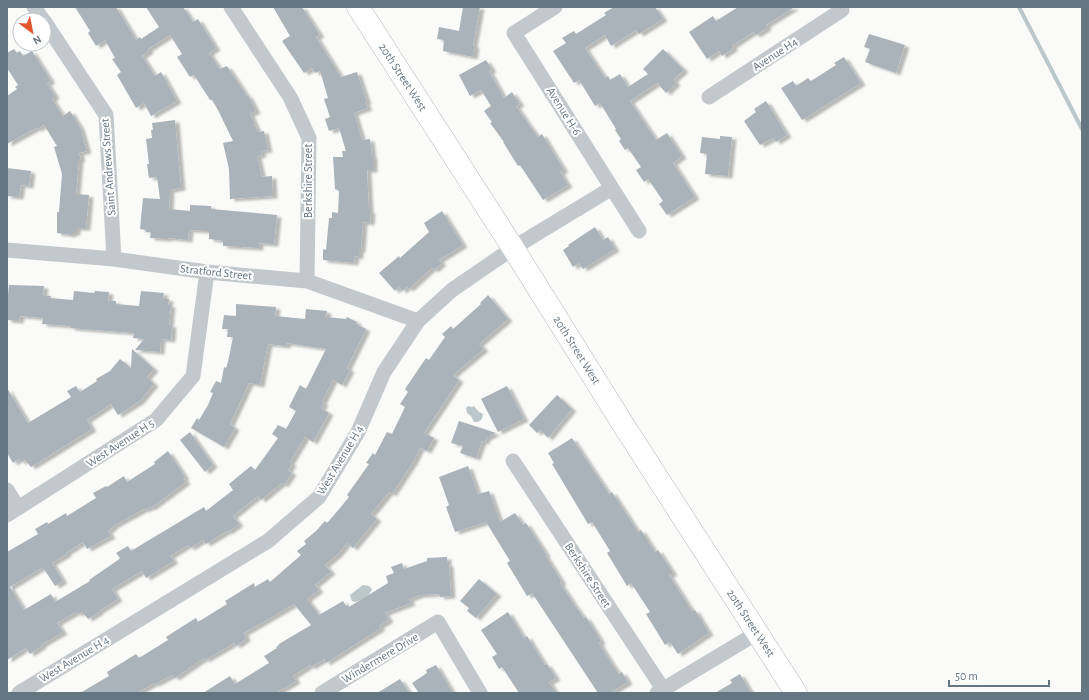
<svg xmlns="http://www.w3.org/2000/svg" width="1089" height="700" font-family="'Alegreya Sans',sans-serif">
  <defs>
    <filter id="shadow"><feDropShadow dx="4.5" dy="2.5" stdDeviation="1" flood-color="#0004"/></filter>
  </defs>
  <rect width="100%" height="100%" fill="#fafaf8"/>
  <path fill="#bbc7cb" d="M468 406 472 407 474 406 479 412 483 414 482 419 478 422H474L471 416 467 413 466 408Z
    M363 585 369 586 372 589C370 596 362 600 355 602L352 601 350 595Z"/>
  <g fill="none" stroke-linecap="round" stroke-linejoin="round">
    <path stroke="#bbc7cb" stroke-width="4" d="M1019 7 1082 129"/>
  </g>
  <path fill="#aab3b9" filter="url(#shadow)" d="M75 7H116L136 40 140 37 141 39 159 27 146 7H183L193 22 198 19 216 48 209 53 220 69 227 66 247 96 248 95 256 111 250 114 258 132 264 131 268 150 261 151 262 155 257 156 262 177 272 176 273 196 230 199 229 169 223 143 233 141 218 110 212 100H210L194 75 190 77 177 57 182 54 170 35 148 49 149 51 142 56 155 76 161 72 177 101 151 116 144 103 136 108 117 75 121 72 112 59 115 58 105 40 96 46 88 33 90 31Z
    M273 7H302L320 35 316 37 341 77 357 72 367 102H365L368 108 354 113 362 140 370 139 372 156H373V170H367L369 211H371L370 223 363 222 361 250H359V257L355 256 354 263 323 260V249L326 250 329 218H332V212L338 213 339 191 335 189 333 157H343L342 151H346L339 128 329 131 325 119 330 117 324 99 328 98 320 71 315 73 312 68 304 73 282 41 290 36Z
    M463 7H480L473 45 475 46 473 57 443 51 444 40 437 39 439 27 459 31Z
    M614 7H655L663 19 639 34 636 30 611 46 605 35 585 48 605 78 608 76 610 80 620 74 628 87 648 74 643 69 663 49 684 70 673 80 676 83 666 93 657 83 630 101 656 140 667 133 682 156 673 163 695 197 667 215 659 204 663 201 648 179 644 182 636 170 641 167 628 148 625 150 619 141 621 139 615 130 616 129 600 103 595 106 579 80 574 83 553 51 566 43 562 38 574 31 576 34 606 15 604 13Z
    M738 7H795L766 25 767 28 756 35 753 32 732 46 734 48 722 56 719 51 707 59 689 32 713 16 716 21Z
    M869 34 905 45 896 73 865 62 870 49 864 47Z
    M14 49 17 53 20 51 23 56 32 51 51 81 47 83 55 96 52 99 63 116 70 111 80 127 87 151 79 153 81 159 79 160 76 194 89 195 86 228H76V233H72V235L57 233V212H59L62 174 54 147 57 146 44 125 37 129 36 128 7 144V96L17 89 15 87 18 85 7 68V53Z
    M844 57 861 83 802 120 781 88 793 81 796 86 808 78 811 81 836 65 834 63Z
    M486 60 492 70 489 71 504 98 512 92 520 104 516 106 529 125 538 137 542 134 564 170 560 172 568 185 543 200 520 165 518 166 503 142H504L490 123 492 122 484 111 491 106 481 90 470 96 459 75Z
    M766 101 787 135 776 142 773 138 760 145 744 121 756 112 754 109Z
    M175 120 181 188 170 190 169 209 190 211V205L211 206V209L277 215 274 244 259 243V248L223 246V241L209 239V231L189 230 188 240 168 238V239L150 238 151 232H146V230L140 229 143 198 160 199 157 177 149 178 147 164H149L146 139 152 138 151 130H153L152 123Z
    M720 136 732 137 728 176 705 174 707 154 700 153 702 137 720 139Z
    M7 168 31 171 29 186 21 185 19 197 7 196Z
    M442 211 463 245 439 260 442 263 434 270 432 268 409 289 407 287 402 291 399 287 395 291 379 273 399 256 400 258 429 232 424 223Z
    M595 227 603 240 608 237 615 249 583 269 579 263 573 267 563 250 569 246 568 245Z
    M9 285 44 286 43 295 51 296 50 298 73 300 74 291 94 293 95 291 109 292 108 301H116V304L139 306 141 291 164 293 163 298 169 299 168 305H171L169 325H172L171 340 161 339 160 352 135 350 144 339 133 338 134 333 70 328 71 326 42 324 43 318 20 316 19 321 7 320V295H8Z
    M488 295 508 319 479 344 484 349 453 375 459 380 424 433 434 438 427 451 420 448 413 462 392 494 389 492 371 514 377 519 353 548 347 543 338 554 325 565 331 572 315 585 319 590 307 599 319 615 343 601 346 606 348 605 349 607 388 583 386 576 394 573 391 567 402 563 404 569 427 561V558L447 557V564H449L451 596 440 597 439 594 420 595 409 599 411 603 385 613 389 620 379 626 381 628 326 663 324 659 311 667 310 665 293 676 296 681 276 693H203L230 676 235 684 269 663 264 656 277 648 276 647 279 645V644L311 625 294 604 244 633 246 639 236 646 234 643 205 660 204 658 175 678 172 675 155 684 154 683 137 693H80L109 676 107 672 136 654 139 658 168 640 166 637 183 626 196 618 198 622 227 604 225 601 246 588 254 583 255 587 268 579 270 582 301 555 297 551 306 544 304 541 316 531 325 521 327 523 335 514 349 497 347 495 369 464 366 463 373 453 375 455 387 432 392 434 405 407 400 404 408 392 405 389 426 358 429 360 445 337 442 334 451 326 453 329 481 304 480 303Z
    M236 304 276 307 275 316 305 319 306 309 327 311 326 317 346 319 347 317 357 322 356 324 366 329 347 368 350 370 342 385 333 380 322 402 324 403 321 408 329 413 313 442 305 437 290 462 292 464 288 470 292 473 284 485 282 483 261 500 258 496 233 516 239 524 228 532 227 531 206 544 203 540 190 548 188 545 170 556 174 561 146 578 142 571 112 589 118 599 99 611V612L88 619 82 612 78 614 76 612 57 623 63 632 41 645 42 646 30 654 26 648 7 660V552L38 534 35 529 47 522 48 524 66 513 67 516 96 498 93 493 106 486 107 487 124 476 127 482 155 464 154 462 168 451 185 477 183 478 186 482 151 508 150 507 145 510 144 509 113 526V527L108 531 111 536 87 549 83 542 66 553 67 554 52 563 63 581 55 586 44 569 42 570 41 568 10 587 24 610 51 594 55 602 90 581 89 580 118 560 120 558 116 553 128 546 131 551 204 507 206 511 233 490 229 484 251 466 255 470 278 438 272 434 278 425 286 429 296 411 289 407 300 385 306 389 326 349 287 343 286 346 268 344 260 385 249 383 230 424 235 428 224 447 191 428 197 418 199 420 208 405 213 393 210 392 216 381 221 383 224 367 226 368 228 362 233 337H227L228 329H222L224 315 236 316Z
    M132 349 154 369 147 377 154 384 140 401 118 415 111 404 87 420 92 429 31 467 25 460 21 462 19 459 13 463 7 453V388L28 423 71 397 67 391 76 386 80 392 97 381 96 379 110 371 120 359 131 368Z
    M507 386 524 419 498 432 481 399Z
    M557 395 572 409 548 438 540 430 537 433 529 425Z
    M459 421 496 433 486 438 485 442 482 441 476 458 460 453 463 446 451 443Z
    M190 432 213 465 205 472 180 440Z
    M572 438 609 494 612 492 638 532 641 530 655 552 658 550 673 573 669 575 692 611 695 610 709 633 678 654 670 642 665 645 646 614 650 612 631 583 627 586 607 553 610 551 592 522 588 524 552 464 554 463 548 453Z
    M468 466 478 494 489 491 500 522 515 513 523 525 526 523 546 554 545 555 562 582 560 583 573 603 584 618 586 617 601 641 599 643 612 664 619 674 622 672 628 682 610 693H598L532 593 527 596 507 563 510 561 486 522 455 532 446 507 449 505 439 477Z
    M479 579 497 594 476 618 467 611 469 608 460 601Z
    M508 612 524 638 527 636 545 665 547 664 556 678 549 682 556 693H519L502 667 499 669 492 657 497 654 481 630Z
    M436 665 453 693H419L412 683 427 673 426 670Z
    M740 674 751 693H715L732 683 730 680Z
    M400 679 409 693H377Z"/>
  <g fill="none" stroke-linecap="round" stroke-linejoin="round">
    <defs>
      <path id="secondary" d="M358 7 513 248 626 429 796 693"/>
    </defs>
    <use href="#secondary" stroke="#b3babf" stroke-width="23"/>
    <path stroke="#c3c8cc" stroke-width="15" d="M34 7 43 20
      M231 7 290 97 309 138 307 281
      M555 7 514 33 639 231
      M44 21 106 115 114 259
      M709 97 842 10 840 7
      M7 250 114 259 207 272 307 281 418 321
      M513 461 663 689
      M7 490 18 508
      M7 515 156 420 193 376 207 272
      M19 693 268 541 319 497 358 432 384 372 418 321 452 290 513 248 612 188
      M322 693 438 622 480 693
      M657 693 757 633"/>
    <use href="#secondary" stroke="#fff" stroke-width="22"/>
  </g>
  <g text-anchor="middle" stroke-width="4" stroke-linejoin="round" paint-order="stroke">
    <g font-size="12" fill="#657683" stroke="#fff">
      <text transform="translate(775 54) rotate(-33)" y="4">Avenue H4</text>
      <text transform="translate(403 77) rotate(57)" y="4">20th Street West</text>
      <text transform="translate(564 111) rotate(58)" y="4">Avenue H-6</text>
      <text transform="translate(108 167) rotate(-94)" y="4">Saint Andrews Street</text>
      <text transform="translate(308 181) rotate(-90)" y="4">Berkshire Street</text>
      <text transform="translate(216 272) rotate(6)" y="4">Stratford Street</text>
      <text transform="translate(577 350) rotate(58)" y="4">20th Street West</text>
      <text transform="translate(120 443) rotate(-33)" y="4">West Avenue H 5</text>
      <text transform="translate(340 460) rotate(-59)" y="4">West Avenue H 4</text>
      <text transform="translate(588 575) rotate(57)" y="4">Berkshire Street</text>
      <text transform="translate(751 623) rotate(57)" y="4">20th Street West</text>
      <text transform="translate(380 658) rotate(-31)" y="4">Windermere Drive</text>
      <text transform="translate(74 659) rotate(-31)" y="4">West Avenue H 4</text>
    </g>
  </g>
  <rect width="1089" height="700" fill="none" stroke="#657683" stroke-width="16"/>
  <g transform="translate(32 32) rotate(148)"><circle r="19" fill="#ffffff" stroke="#c1c8cd"/>
  <path d="M0-3L7 15L0 10L-7 15Z" fill="#e4572e"/>
  <text y="-6" font-size="11" font-weight="bold" text-anchor="middle" fill="#657683">N</text>
  </g>
  <path d="M949 680v6h100v-6" fill="none" stroke="#657683" stroke-width="2"/>
  <text x="955" y="680" font-size="12" fill="#657683" stroke="#ffffff" stroke-width="3" paint-order="stroke">50 m</text>
</svg>
